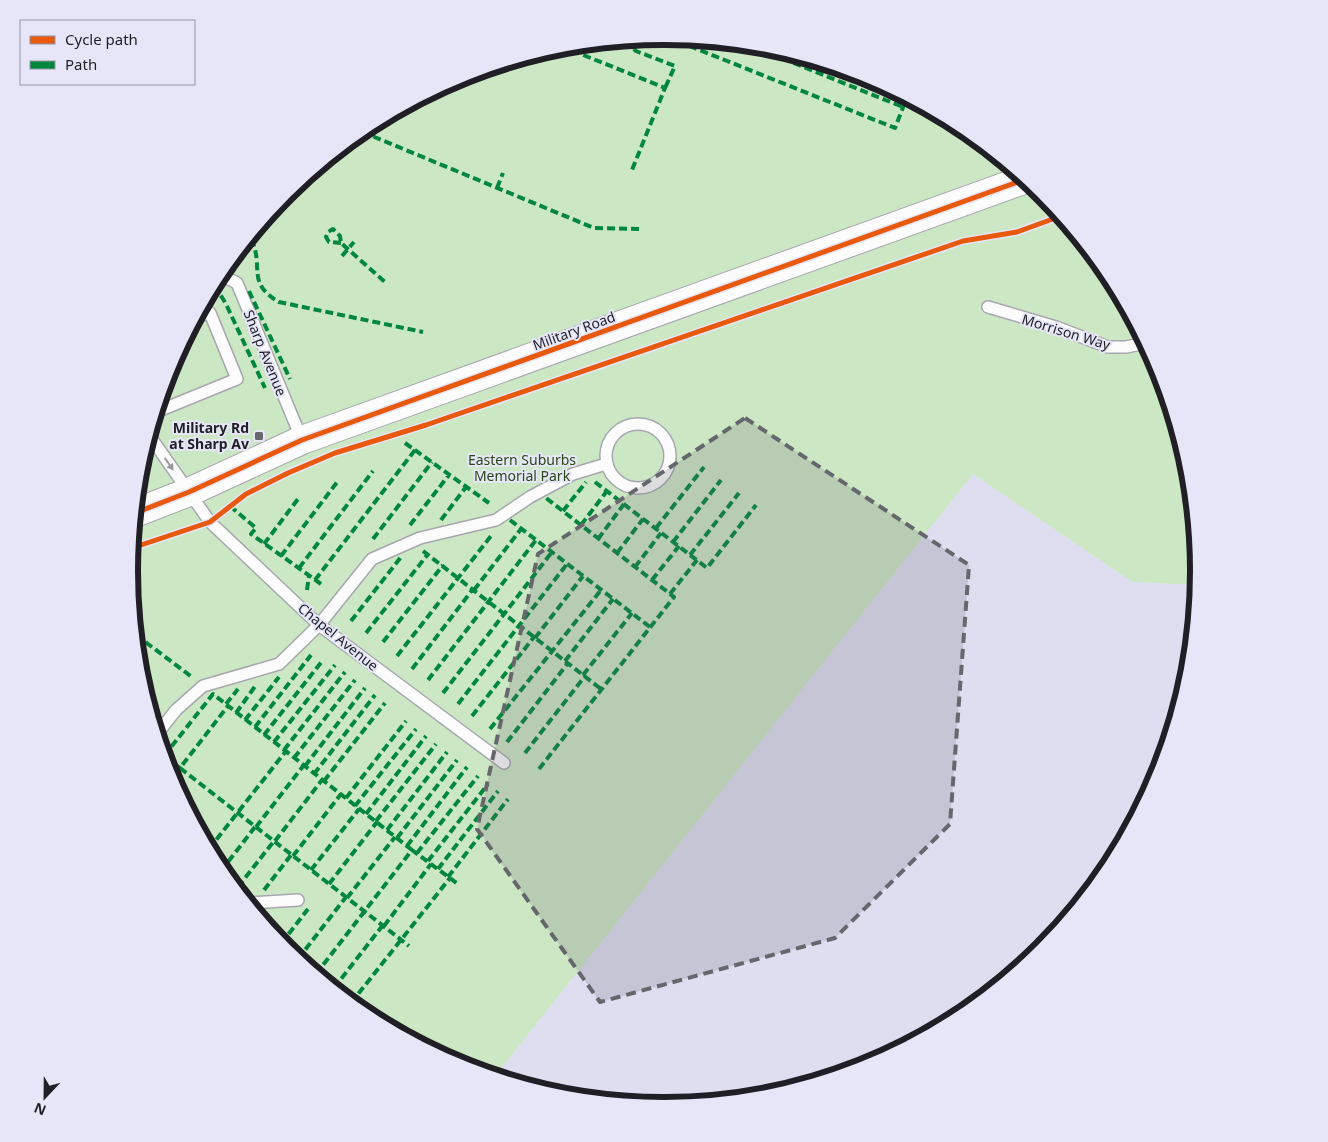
<svg xmlns="http://www.w3.org/2000/svg" width="1328" height="1142" font-family="'Noto Sans',sans-serif">
  <rect width="100%" height="100%" fill="#eaeaf4"/>
  <path fill="#dedef0" d="M973 474 1132 582 1197 585 1188 676 1158 776 1108 868 1042 949 961 1016 868 1065 768 1096 664 1106 559 1095 495 1076Z"/>
  <path fill="#cce7c3" d="M664 36 769 47 869 77 961 127 1042 193 1109 274 1158 367 1189 467 1199 571 1197 585 1132 582 973 474 495 1076 459 1065 367 1015 286 949 219 868 170 775 139 675 129 571 140 466 170 366 220 274 286 193 367 126 460 77 560 46Z"/>
  <g fill="none" stroke-linecap="round" stroke-linejoin="round">
    <defs>
      <path id="service" d="M219 274 237 283 302 440
        M988 307 1056 327 1108 347H1126L1146 343
        M156 412 237 379 210 313 196 317
        M606 456a32 32 0 1 1 64 0a32 32 0 1 1-64 0Z
        M149 435 210 522 319 625 504 763
        M157 734 176 710 203 686 279 664 319 625 372 559 420 538 496 520 530 497 573 474 606 464
        M248 903 298 900"/>
      <path id="tertiary" d="M135 513 189 492 302 440 1026 179"/>
    </defs>
    <use href="#service" stroke="#a7a7af" stroke-width="14"/>
    <use href="#tertiary" stroke="#a7a7af" stroke-width="30"/>
    <use href="#service" stroke="#fcfcfd" stroke-width="11"/>
    <use href="#tertiary" stroke="#fcfcfd" stroke-width="28"/>
    <path stroke="#00873e" stroke-width="4" stroke-dasharray="8 4" stroke-linecap="butt" d="M667 37 895 128 907 97
      M637 39 632 47 636 51 675 66 665 88
      M749 45 903 107
      M561 46 665 88 632 170
      M364 129 372 136 594 228 643 229
      M497 188 503 173
      M251 239C265 267 245 282 279 302L423 332
      M247 241 253 237 260 224
      M341 243 329 242 326 237 328 232 333 229 340 236 341 243 385 282
      M342 256 354 242
      M211 289 220 294 226 304 265 388
      M249 291 290 379
      M405 443 489 503
      M595 482 707 568 756 505
      M230 506 256 528 251 534 321 584
      M563 511 586 482
      M441 520 466 487
      M510 520 650 627
      M410 525 449 475
      M581 525 607 491
      M656 528 704 467
      M373 539 432 462
      M598 539 624 504
      M673 542 721 480
      M264 544 298 499
      M423 551 601 689
      M617 553 643 519
      M690 555 739 493
      M281 556 338 481
      M635 567 661 533
      M299 568 373 471
      M315 580 415 450
      M652 580 679 546
      M307 590 309 576
      M474 590 521 529
      M670 594 697 560
      M351 621 401 557
      M366 633 428 554
      M136 635 192 677
      M535 638 583 576
      M383 642 443 565
      M397 656 491 536
      M565 661 613 599
      M412 669 473 589
      M583 675 632 613
      M428 680 536 540
      M443 693 552 552
      M226 704 238 689
      M458 704 567 564
      M236 713 256 685
      M472 716 534 637
      M245 720 279 677
      M255 727 311 655
      M490 729 601 590
      M264 735 323 660
      M274 742 335 665
      M507 742 568 663
      M284 750 345 672
      M525 753 585 676
      M164 756 213 694 412 850
      M164 756 180 768 228 706
      M294 758 355 680
      M305 766 365 688
      M180 768 409 946
      M539 769 674 597 546 498
      M314 774 375 695
      M324 781 385 703
      M346 798 406 721
      M355 806 416 729
      M366 814 426 736
      M376 821 436 744
      M256 827 304 765
      M387 830 447 752
      M397 838 457 760
      M275 841 322 780
      M407 846 467 767
      M209 849 286 751
      M417 853 478 776
      M293 856 341 794
      M428 861 488 784
      M438 869 498 791
      M311 870 359 809
      M221 871 255 827
      M448 877 508 799
      M329 884 377 822
      M238 887 274 841
      M264 890 291 855
      M347 898 395 837
      M384 926 431 864
      M280 942 284 940 308 909
      M298 959 346 897
      M316 974 412 850 458 884
      M334 988 383 925
      M351 1003 450 878"/>
    <defs>
      <path id="cycleway" d="M135 513 189 492 302 440 1026 179
        M132 548 210 522 246 494 288 473 335 453 426 425 963 241 1017 232 1061 216"/>
    </defs>
    <use href="#cycleway" stroke="#e7e6f8" stroke-width="8"/>
    <use href="#cycleway" stroke="#e8590c" stroke-width="5"/>
  </g>
  <defs><path id="oneway-solid" d="M-6-.8H1V-3.2L6.5 0L1 3.2V.8H-6Z" transform="scale(1.25)"/></defs>
  <use fill="#99999c" href="#oneway-solid" transform="translate(169 464) rotate(55)"/>
  <path fill="#66666d" fill-opacity="0.2" stroke="#66666d" stroke-width="4" stroke-dasharray="10 6" stroke-linejoin="round" d="M745 418 969 565 950 824 835 938 600 1002 477 829 538 554Z"/>
  <rect fill="#66666d" stroke="#e7e6f8" stroke-width="2" x="254" y="431" width="10" height="10" rx="2.5"/>
  <g text-anchor="middle" stroke-width="4" stroke-linejoin="round" paint-order="stroke">
    <g font-size="14" fill="#1f1f25" stroke="#e7e6f8">
      <text transform="translate(574 331) rotate(-20)" y="5">Military Road</text>
      <text transform="translate(1066 332) rotate(17)" y="5">Morrison Way</text>
      <text transform="translate(265 353) rotate(68)" y="5">Sharp Avenue</text>
      <text transform="translate(338 637) rotate(39)" y="5">Chapel Avenue</text>
    </g>
    <g font-size="14" font-weight="bold" fill="#1f1f25" stroke="#e7e6f8" text-anchor="end">
      <text x="249" y="433">Military Rd<tspan x="249" dy="16">at Sharp Av</tspan></text>
    </g>
    <g font-size="14" fill="#294816" stroke="#e7e6f8">
      <text x="522" y="465">Eastern Suburbs<tspan x="522" dy="16">Memorial Park</tspan></text>
    </g>
  </g>
  <path d="M0 0H1328V1142H0ZM138 571a526 526 0 1 1 1052 0a526 526 0 1 1-1052 0Z" fill="#e7e6f8" fill-rule="evenodd"/>
  <path fill="none" stroke="#1f1f25" stroke-width="6" d="M138 571a526 526 0 1 1 1052 0a526 526 0 1 1-1052 0Z"/>
  <rect x="20" y="20" width="175" height="65" fill="#e7e6f8" stroke="#9796a4"/>
  <rect x="30" y="36" width="25" height="8" fill="#e8590c" stroke="#9796a4"/>
  <text x="65" y="45" font-size="15" fill="#1f1f25">Cycle path</text>
  <rect x="30" y="61" width="25" height="8" fill="#00873e" stroke="#9796a4"/>
  <text x="65" y="70" font-size="15" fill="#1f1f25">Path</text>
  <g transform="translate(45 1097) rotate(202)" stroke="#e7e6f8" stroke-width="4" paint-order="stroke">
  <path d="M0-4L9 19L0 12L-9 19Z" fill="#1f1f25"/>
  <text y="-8" font-size="14" font-weight="bold" text-anchor="middle" fill="#1f1f25">N</text>
  </g>
</svg>
